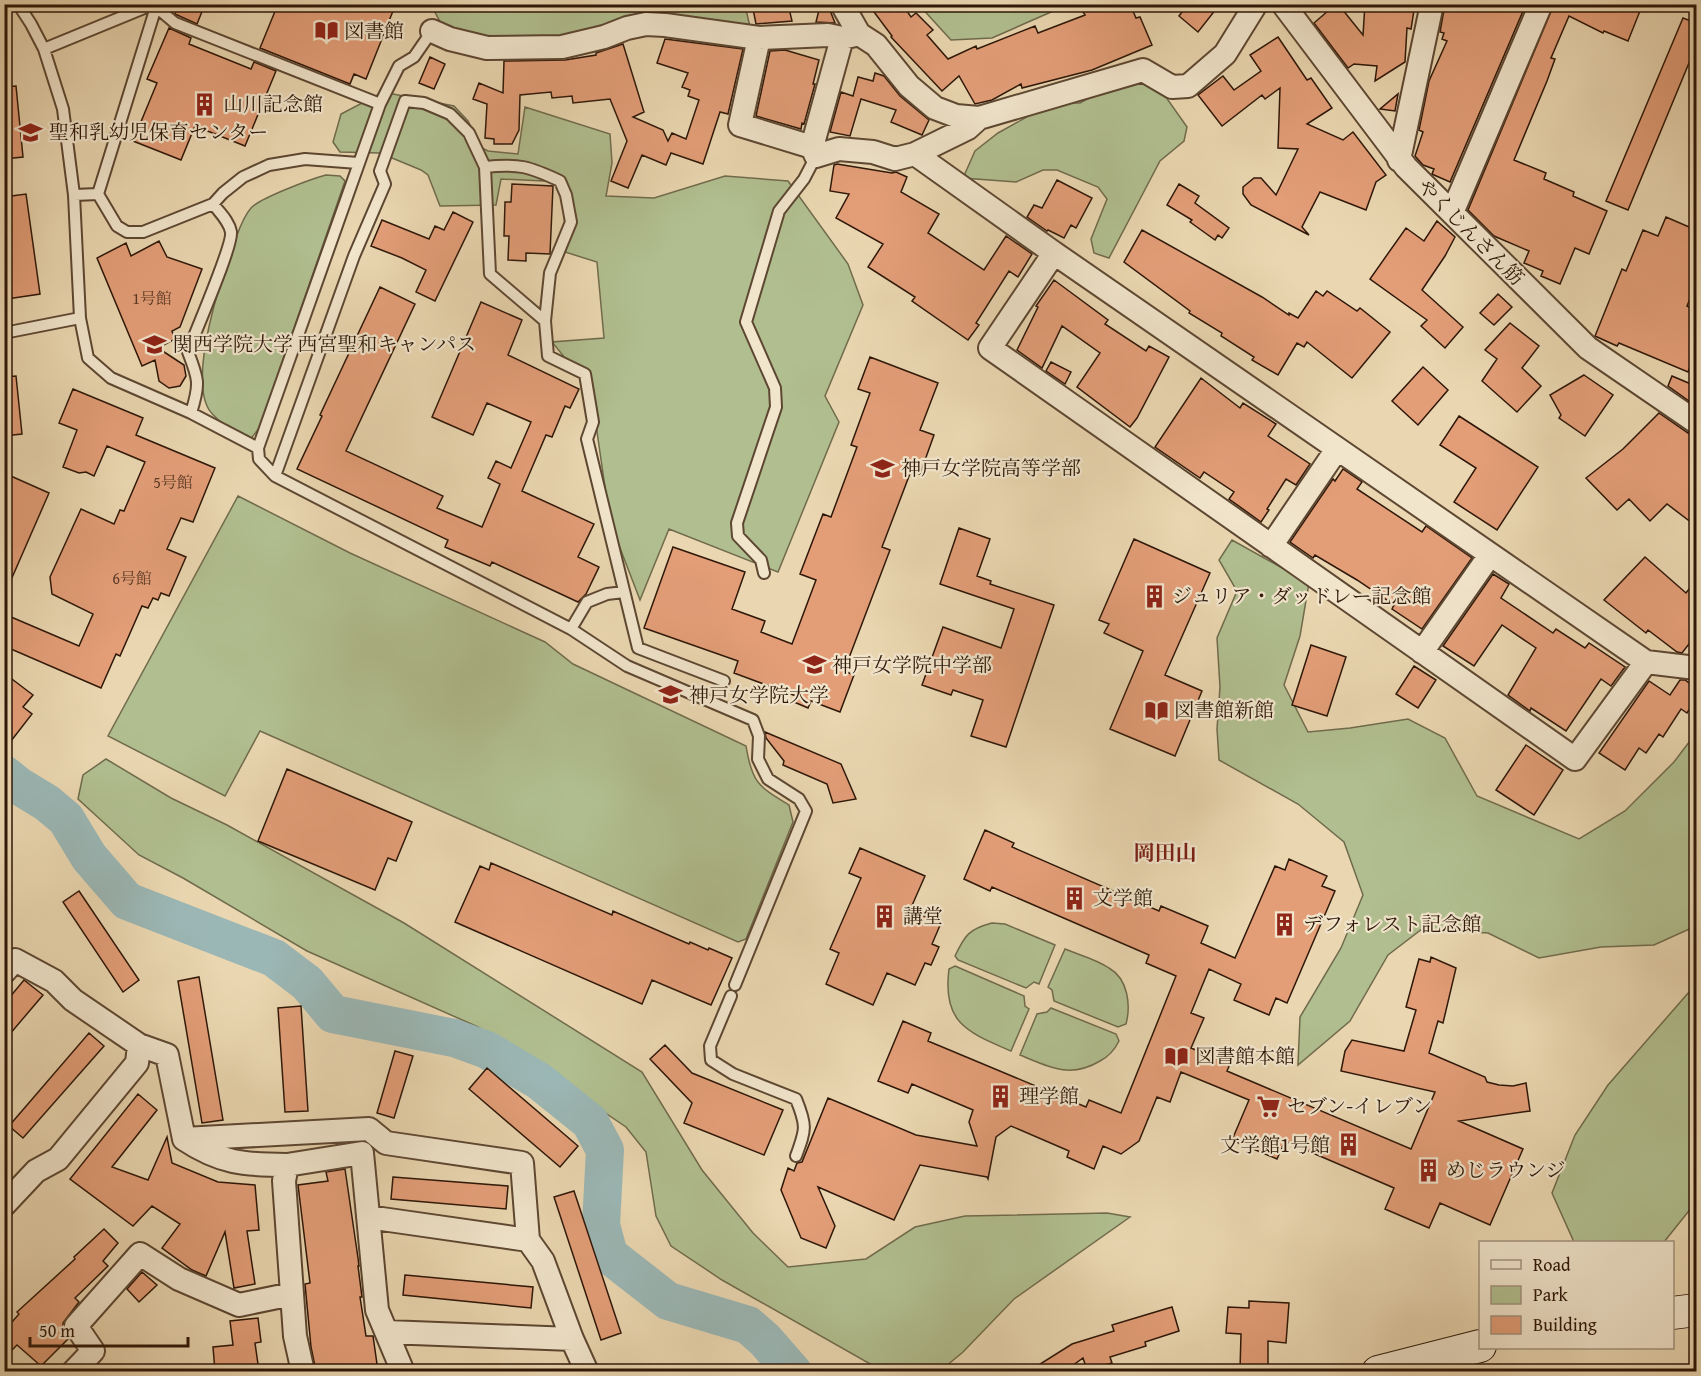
<svg xmlns="http://www.w3.org/2000/svg" width="1701" height="1376" font-family="'Gentium Book Plus','Noto Serif JP',serif">
  <rect width="100%" height="100%" fill="#ead7b1"/>
  <filter id="stains"><feTurbulence type="fractalNoise" baseFrequency=".00333" numOctaves="4"/><feColorMatrix values="0 0 0 0 .2 0 0 0 0 .09 0 0 0 0 .02 0 0 0 .5 -.17"/></filter>
  <radialGradient id="worn" r=".72"><stop offset=".6" stop-color="#630" stop-opacity="0"/><stop offset="1" stop-color="#630" stop-opacity=".3"/></radialGradient>
  <path fill="#b1bf90" stroke="#706b4c" stroke-width="1.5" d="M431 5H745L750 27 705 22 569 41H489L443 27Z
    M919 5H1067L992 38 951 40Z
    M1121 80 1149 83 1161 90 1187 127 1184 141 1160 161 1109 258 1094 253 1091 239 1107 199 1098 187 1057 170H1043L1016 182 963 178 975 151 998 133 1052 103H1080Z
    M383 92 454 106 468 121 482 148 488 151 518 154 525 107 610 134 612 163 606 196 654 198 725 176 788 181 848 264 863 305 825 396 839 422 778 572 669 529 640 600 610 522 591 390 552 342 604 338 597 262 565 252 564 182 501 179 496 205 440 206 428 175 421 170 380 153 340 152 333 142 341 114Z
    M326 175 340 176 345 181 260 427 249 441C238 436 211 417 207 406 191 370 220 282 233 246 238 233 242 218 251 208 260 198 311 179 326 175Z
    M238 496 350 553 545 642 573 664 746 746C752 783 758 786 789 805L793 822 746 939 738 942 260 731 225 796 108 736Z
    M1232 540 1309 583 1300 636 1284 685 1308 732 1350 728 1408 719 1445 738 1477 796 1579 839 1625 811 1674 762 1696 733V926L1654 945 1601 947 1539 958 1488 933 1422 929 1388 955 1350 1021 1298 1065 1300 1017 1341 948 1363 895 1344 842 1298 804 1219 760 1217 729 1220 687 1217 638 1237 591 1219 560Z
    M106 759 171 798 227 825 404 923 642 1072 702 1170 753 1233 788 1267 866 1259 915 1227 965 1216 1107 1213 1130 1217 1014 1299 963 1352 940 1371 879 1369 722 1280 671 1246 656 1216 646 1152 626 1127 478 1027 307 951 183 878 139 855 78 799 83 775Z
    M992 923 1005 924 1055 945 1039 984 1034 982 1026 988 958 960 955 956C965 935 969 929 992 923Z
    M1065 949C1079 955 1096 959 1109 968 1128 979 1131 1005 1126 1024L1118 1027 1054 1001 1052 990 1048 987Z
    M955 966 1024 996 1025 1006 1029 1009 1011 1051C967 1032 942 1023 949 969Z
    M1696 984V1202L1664 1242H1574L1552 1193 1575 1135 1608 1085Z
    M1051 1008 1116 1034 1119 1041C1115 1049 1108 1057 1100 1061 1070 1079 1049 1067 1020 1055L1037 1014 1047 1012Z"/>
  <g fill="none" stroke-linecap="round" stroke-linejoin="round">
    <path stroke="#9bb7b5" stroke-width="38" d="M4 774 19 786 47 803 66 819 89 857 127 901 274 958 307 983 333 1014 454 1038 487 1050 539 1081 590 1122 605 1150 601 1225 609 1255 668 1301 748 1325 765 1340 793 1372"/>
  </g>
  <path fill="#e39e78" stroke="#2e1708" stroke-width="1.5" d="M179 4H205L197 24 175 14Z
    M278 4H378L393 11 366 79 354 74 350 84 260 48Z
    M752 4H788L792 21 756 24Z
    M868 4H902L911 17 916 13 933 30 927 35 948 59 976 46 977 49 1035 26 1038 33 1085 15 1082 10 1094 4H1130L1136 18 1140 17 1152 45 1092 70 1022 88 1021 84 992 100 975 104 959 76 942 91 891 37 892 36Z
    M1188 4H1220L1198 32 1179 16Z
    M1336 4H1338L1363 35 1365 4H1415L1411 29 1407 28 1405 62 1375 81 1377 66 1354 64 1348 68 1314 23Z
    M1445 4H1479L1495 11 1497 4H1526L1450 182 1434 175 1432 174 1434 169 1423 165 1415 156 1423 132 1419 130 1429 81 1447 41 1442 39 1444 33 1440 32Z
    M1554 4H1625L1640 11 1628 41 1604 31 1603 33 1569 16 1551 58 1555 59 1547 81 1514 160 1546 173 1544 179 1574 192 1573 196 1607 211 1589 254 1575 248 1560 284 1541 276 1543 271 1524 263 1529 251 1494 236 1468 210Z
    M829 8 835 23 816 22 819 10Z
    M1683 18 1696 23V46L1628 210 1606 201Z
    M169 28 191 38 189 44 251 69 254 62 276 71 245 146 195 126 181 160 133 141 157 83 147 79Z
    M1278 37 1307 80 1311 78 1332 108 1307 124 1343 140 1353 132 1386 175 1376 182 1366 210 1320 192 1302 227 1309 235 1251 205 1243 194V187L1254 178H1261L1276 195 1298 149 1278 148 1280 88 1265 99 1262 95 1222 126 1198 95 1223 76 1234 90 1261 71 1250 55Z
    M665 39 743 49 728 114 720 112 703 164 671 153 666 165 642 155 628 188 611 181 627 141 610 99 573 103 572 96 552 98 551 92 520 95 519 130 512 144H494V139L485 138 487 104 473 99 479 83 503 93 504 61 565 60 596 55V53L623 44 644 112 633 117 663 130 668 141 672 133 686 139 699 100 688 96 690 90 682 87 688 73 657 63Z
    M785 50 819 60 813 84H815L804 124 802 123 801 129 756 116 770 51Z
    M430 57 445 64 434 89 419 83Z
    M875 73 884 76 900 96 929 120 922 135 891 122 896 110 861 99 850 136 830 132 841 92 853 96 858 77 873 81Z
    M16 86 23 157 4 159V87Z
    M1398 94 1395 111 1380 109Z
    M837 164 892 173 896 172 907 177 901 192 939 214 928 233 984 270 1006 236 1032 254 1018 277 1009 271 976 323 979 325 968 340 912 301 915 297 868 267 883 244 836 218 849 194 830 191 834 165Z
    M1057 180 1092 198 1076 228 1071 225 1064 238 1048 230 1047 231 1027 217 1034 205 1042 208Z
    M512 184 553 186 550 254 526 253V261L508 260 509 236H504L505 202H511Z
    M1179 184 1199 196 1195 203 1229 228 1222 238 1218 235 1215 240 1190 222 1192 220 1167 205Z
    M26 194 40 294 7 299 4 297V197Z
    M453 212 473 222 435 301 416 292 426 270 402 258 371 246 382 220 429 239 435 226 444 230Z
    M1666 217 1696 230V284L1687 306 1696 310V350L1688 372 1619 343 1617 346 1595 336 1622 269 1626 271 1643 230 1658 236Z
    M1437 221 1455 237 1445 256 1422 290 1463 327 1445 348 1421 326 1427 320 1370 279 1406 228 1424 241Z
    M1142 230 1262 297 1289 315V313L1298 318 1316 291 1323 296 1327 291 1357 311 1360 308 1390 332 1352 378 1307 342 1304 347 1297 343 1278 375 1252 360 1254 357 1221 336 1222 333 1189 313 1190 311 1124 262Z
    M159 241 167 257 202 269 180 327 172 331 175 339 158 348 184 365 186 376 180 386 169 388 159 381 155 360 142 366 97 258 126 243 131 256Z
    M1054 280 1108 320 1105 324 1146 351 1149 346 1169 357 1137 418 1130 427 1077 387 1100 353 1062 326 1042 368 1017 350 1038 307 1036 306Z
    M380 287 415 304 346 451 443 496 437 508 482 527 500 484 488 478 496 461 511 468 531 422 487 403 473 435 432 417 481 302 522 320 508 355 579 389 570 408 565 406 552 437 546 435 522 491 594 524 578 557 599 567 586 594 578 602 492 562 490 566 445 547 448 540 297 469 322 416 320 415Z
    M1498 294 1512 307 1494 325 1480 313Z
    M1510 323 1539 346 1522 368 1541 386 1517 412 1482 381 1497 359 1485 350Z
    M870 357 938 383 920 430 934 435 920 474 911 471 882 547 890 550 844 671 854 675 840 712 811 701 808 708 794 702 796 696 734 673 738 661 644 628 673 547 745 572 732 609 765 621 761 632 792 644 816 580 800 574 823 514 831 517 857 447 851 445 870 393 858 389Z
    M1051 362 1071 372 1065 384 1046 371Z
    M1423 367 1448 390 1418 425 1392 401Z
    M1584 375 1613 395 1585 436 1559 418 1561 415 1550 395Z
    M16 376 22 434 4 436V377Z
    M1672 376 1691 384 1696 379V406L1668 386Z
    M1201 378 1240 408 1243 403 1276 424 1268 436 1310 464 1296 485 1286 479 1267 509 1269 510 1261 522 1229 499 1234 492 1204 472 1200 478 1155 447Z
    M73 389 143 418 136 435 215 468 193 522 181 518 167 549 186 557 169 596 161 593 158 600 153 598 148 608 142 606 120 656 116 654 101 688 4 646V614L79 646 93 614 52 594 50 577 81 509 114 524 120 510 124 511 145 462 107 446 94 476 86 472 79 473 63 467 77 430 59 423Z
    M1659 413 1688 433 1696 435V526L1667 504 1650 521 1629 499 1617 510 1586 478 1623 449Z
    M1459 416 1538 467 1497 530 1454 502 1476 468 1440 445Z
    M1343 469 1362 482 1357 489 1422 532 1426 526 1472 558 1422 629 1392 609 1394 605 1357 580 1315 555 1313 558 1290 542 1333 479 1335 481Z
    M4 473 49 493 4 596Z
    M959 528 990 539 977 576 991 581 990 584 1054 605 1006 747 971 736 983 700 953 690 951 695 922 685 943 627 1001 648 1014 609 940 584Z
    M1134 539 1210 573 1165 675 1202 691 1175 756 1110 729 1143 651 1104 633 1109 624 1099 620Z
    M1645 557 1686 593 1696 580V635L1682 653 1677 652 1648 630 1646 633 1604 600Z
    M1493 574 1509 584 1501 598 1553 633 1556 629 1585 648 1589 643 1625 667 1611 686 1601 679 1566 731 1531 708 1530 711 1508 695 1536 648 1502 625 1474 666 1443 646Z
    M1311 645 1346 657 1327 716 1292 705Z
    M1414 666 1436 680 1418 708 1396 694Z
    M4 673 33 695 23 707 32 714 4 750Z
    M1680 680H1685L1696 688V699L1687 713 1681 709 1663 737 1659 734 1646 753 1639 748 1625 770 1599 753 1649 681 1670 695Z
    M765 732 841 764 856 799 833 803 827 784 783 765 784 761 766 738Z
    M1526 745 1563 770 1534 815 1496 790Z
    M287 769 412 822 396 861 388 858 375 890 258 841Z
    M985 830 1014 843 1012 847 1159 911 1161 906 1208 926 1201 943 1235 958 1275 866 1285 870 1289 859 1327 876 1322 886 1335 891 1287 1003 1276 998 1269 1015 1234 1000 1241 984 1209 969 1191 1013 1204 1018 1191 1048 1230 1064 1227 1071 1411 1149 1435 1092 1341 1071 1345 1051 1352 1040 1404 1051 1416 1010 1406 1007 1419 959 1430 962 1431 957 1456 968 1443 1023 1438 1021 1429 1053 1485 1077 1487 1082 1499 1085 1513 1086 1526 1083 1530 1111 1459 1121 1523 1149 1490 1225 1440 1203 1429 1228 1385 1209 1394 1188 1285 1141 1277 1159 1232 1140 1249 1100 1181 1072 1170 1102 1157 1097 1139 1141 1121 1154 1103 1146 1094 1169 1067 1157 1069 1151 1011 1126 996 1137 988 1179 987 1177 920 1165 894 1220 818 1187 835 1226 826 1248 801 1238 781 1190 788 1168 794 1171 797 1163 802 1162 828 1098 916 1135 977 1146 969 1122 973 1110 912 1084 908 1093 878 1081 903 1021 931 1033 928 1041 1086 1107 1089 1100 1121 1113 1176 976 1146 963 1149 955 992 887 990 891 964 879Z
    M860 848 925 876 910 910 941 923 932 944 939 947 931 965 925 963 915 985 887 973 873 1005 826 984 839 953 830 949 861 878 849 873Z
    M491 863 612 915 613 911 689 944 690 942 708 950 709 948 732 958 711 1005 652 980 642 1004 455 922 480 866 489 870Z
    M79 891 139 980 123 992 63 902Z
    M199 977 223 1120 202 1123 178 981Z
    M24 980 43 995 4 1041V1004Z
    M301 1006 308 1111 285 1112 278 1008Z
    M89 1033 104 1046 23 1138 9 1126Z
    M665 1045 692 1073 783 1110 764 1155 684 1123 692 1103 650 1059Z
    M395 1051 413 1056 394 1118 377 1113Z
    M487 1068 578 1146 560 1167 469 1089Z
    M138 1094 157 1110 112 1167 148 1180 167 1137 172 1163 218 1182 255 1185 259 1230 247 1231 255 1284 234 1288 225 1232 206 1276 192 1270 162 1248 180 1224 152 1206 133 1226 70 1179Z
    M345 1169 358 1258 359 1266H358L362 1297H360L366 1336H373L378 1371H354L353 1365 316 1371 311 1347 305 1284 310 1283 298 1185 328 1181 326 1172Z
    M393 1177 508 1186 506 1209 391 1199Z
    M574 1191 621 1333 601 1340 554 1197Z
    M104 1229 118 1243 103 1261 108 1266 75 1298 79 1302 63 1323V1329L68 1339 41 1366 17 1345 4 1358V1331L19 1314 17 1312 75 1259 74 1257Z
    M142 1272 157 1285 139 1302 127 1289Z
    M405 1275 533 1287 531 1308 403 1295Z
    M1249 1301 1289 1303 1286 1343 1268 1341V1370H1240L1241 1334 1226 1333 1228 1307 1249 1308Z
    M1172 1307 1179 1331 1145 1342 1146 1346 1110 1357 1112 1363 1087 1370 1083 1358 1065 1371H1029L1072 1344 1114 1331 1112 1325Z
    M258 1318 261 1342 255 1343 259 1371H215L213 1347 233 1345 230 1321Z"/>
  <g fill="none" stroke-linecap="round" stroke-linejoin="round">
    <defs>
      <path id="lane" d="M18 4 31 24 44 49 63 109 74 195 80 318 88 358 111 378 191 413 258 448 259 459 275 476 571 629 627 666 753 720 759 736 758 759 768 779 799 799 806 811 735 985
        M44 49 144 8 156 7 175 23 380 104
        M485 167C519 163 530 167 560 181L566 195 571 222 550 273 545 321
        M98 194 117 226 127 232H143L213 204 223 193 243 177 269 165 305 159 358 163
        M74 195 98 194 156 7
        M4 333 80 318
        M191 413C200 384 199 380 188 352 195 332 233 246 231 232 229 221 220 213 213 204
        M258 448 380 104 399 66 414 57 432 31
        M275 476 354 256 385 184 380 171 405 101 424 103 450 114 469 133 485 167 490 274 545 321 548 356 585 374 593 422 587 439 638 648 724 681
        M764 573 761 560 738 536 737 523 776 407 775 388 746 322 779 211 804 179 816 156
        M571 629 587 602 607 594 624 592
        M731 996 710 1046 711 1060 733 1074 796 1099C807 1126 806 1129 796 1156"/>
      <path id="street" d="M842 4 859 34 876 45 909 86 935 108 956 116 979 118 1143 70 1172 87 1188 86 1225 54 1256 4
        M1283 4 1406 167 1588 348 1696 422
        M432 31 450 39 487 48 562 47 604 37 627 28 646 24 665 25 759 38 828 35 842 38 859 34
        M759 38 740 125 812 147
        M842 38 812 147 816 156 839 149 873 152 895 159 915 154 968 128 979 118
        M915 154 1054 253
        M1399 160 1432 4
        M1452 213 1541 4
        M1054 253 1646 662 1575 759 990 348Z
        M1271 546 1337 449
        M1422 652 1490 555
        M1646 662 1696 668
        M4 972 15 960 54 981 73 1000 139 1045 137 1063 58 1159 36 1171 4 1205
        M139 1045 167 1055 184 1139 369 1129 386 1143 522 1163 528 1240 543 1261 572 1339 587 1372
        M184 1139C220 1163 244 1165 287 1165
        M368 1217 528 1240
        M387 1332 572 1339
        M73 1372 93 1351 76 1326 140 1254 179 1279 239 1305 292 1294
        M303 1372 295 1336 284 1181 287 1165 362 1153 377 1310 403 1372"/>
      <path id="secondary" d="M1672 1313 1696 1310
        M1378 1372 1480 1346"/>
    </defs>
    <use href="#lane" stroke="#5d4732" stroke-width="14"/>
    <use href="#street" stroke="#5d4732" stroke-width="26"/>
    <use href="#secondary" stroke="#2e1708" stroke-width="34"/>
    <path stroke="#2e1708" stroke-width="4" stroke-dasharray="4.5 3" stroke-linecap="butt" d="M417 4 426 11"/>
    <use href="#lane" stroke="#f1e5cc" stroke-width="10"/>
    <use href="#street" stroke="#f1e5cc" stroke-width="22"/>
    <use href="#secondary" stroke="#f1e5cc" stroke-width="32"/>
  </g>
  <defs>
    <symbol id="library-bare" viewBox="-9 -9 18 18"><path d="M-6-4Q-3-5.5-.7-3.5V5Q-3 3-6 4ZM6-4Q3-5.5 .7-3.5V5Q3 3 6 4Z" fill="#8f2418" stroke="#f1e5cc" stroke-width="2.5" paint-order="stroke"/></symbol>
    <symbol id="building-bare" viewBox="-9 -9 18 18"><path d="M-4-6H4V6H1V3H-1V6H-4ZM-2.5-4.3h1.7v1.8h-1.7ZM.8-4.3h1.7v1.8H.8ZM-2.5-1h1.7V.8h-1.7ZM.8-1h1.7V.8H.8Z" fill="#8f2418" stroke="#f1e5cc" stroke-width="2.5" paint-order="stroke"/></symbol>
    <symbol id="school-bare" viewBox="-9 -9 18 18"><path d="M0-5L7-2L0 1L-7-2ZM-4 1L0 2.5L4 1V4Q0 6-4 4Z" fill="#8f2418" stroke="#f1e5cc" stroke-width="2.5" paint-order="stroke"/></symbol>
    <symbol id="university-bare" viewBox="-9 -9 18 18"><path d="M0-5L7-2L0 1L-7-2ZM-4 1L0 2.5L4 1V4Q0 6-4 4Z" fill="#8f2418" stroke="#f1e5cc" stroke-width="2.5" paint-order="stroke"/></symbol>
    <symbol id="supermarket-bare" viewBox="-9 -9 18 18"><path d="M-6-5.5h2.5l.6 2H6L4.5 2H-2.5L-4.4-4H-6ZM-1.5 3.2a1.3 1.3 0 1 0 .1 0ZM3 3.2a1.3 1.3 0 1 0 .1 0Z" fill="#8f2418" stroke="#f1e5cc" stroke-width="2.5" paint-order="stroke"/></symbol>
  </defs>
  <g fill-rule="evenodd">
    <use href="#library-bare" x="310" y="14" width="33" height="33"/>
    <use href="#building-bare" x="188" y="88" width="33" height="33"/>
    <use href="#school-bare" x="14" y="116" width="33" height="33"/>
    <use href="#university-bare" x="138" y="328" width="33" height="33"/>
    <use href="#school-bare" x="866" y="452" width="33" height="33"/>
    <use href="#building-bare" x="1138" y="580" width="33" height="33"/>
    <use href="#school-bare" x="798" y="648" width="33" height="33"/>
    <use href="#university-bare" x="654" y="678" width="33" height="33"/>
    <use href="#library-bare" x="1140" y="694" width="33" height="33"/>
    <use href="#building-bare" x="1058" y="882" width="33" height="33"/>
    <use href="#building-bare" x="868" y="900" width="33" height="33"/>
    <use href="#building-bare" x="1268" y="908" width="33" height="33"/>
    <use href="#library-bare" x="1160" y="1040" width="33" height="33"/>
    <use href="#building-bare" x="984" y="1080" width="33" height="33"/>
    <use href="#supermarket-bare" x="1252" y="1090" width="33" height="33"/>
    <use href="#building-bare" x="1332" y="1128" width="33" height="33"/>
    <use href="#building-bare" x="1412" y="1154" width="33" height="33"/>
  </g>
  <g text-anchor="middle" stroke-width="4.5" stroke-linejoin="round" paint-order="stroke">
    <g font-size="16" fill="#5b3924">
      <text x="152" y="304">1号館</text>
      <text x="173" y="488">5号館</text>
      <text x="132" y="584">6号館</text>
    </g>
    <g font-size="20" fill="#2e1708" stroke="#f1e5cc" text-anchor="start">
      <text x="344" y="38">図書館</text>
      <text x="223" y="111">山川記念館</text>
      <text x="49" y="139">聖和乳幼児保育センター</text>
      <text x="173" y="351">関西学院大学 西宮聖和キャンパス</text>
      <text x="901" y="475">神戸女学院高等学部</text>
      <text x="1172" y="603">ジュリア・ダッドレー記念館</text>
      <text x="832" y="672">神戸女学院中学部</text>
      <text x="689" y="702">神戸女学院大学</text>
      <text x="1174" y="717">図書館新館</text>
      <text x="1093" y="905">文学館</text>
      <text x="903" y="923">講堂</text>
      <text x="1303" y="931">デフォレスト記念館</text>
      <text x="1195" y="1063">図書館本館</text>
      <text x="1019" y="1103">理学館</text>
      <text x="1287" y="1113">セブン-イレブン</text>
      <text x="1330" y="1152" text-anchor="end">文学館1号館</text>
      <text x="1446" y="1177">めじラウンジ</text>
    </g>
    <g font-size="20" fill="#2e1708" stroke="#f1e5cc">
      <text transform="translate(1471 232) rotate(45)" y="7">やくじんさん筋</text>
    </g>
    <g font-size="21" font-weight="bold" fill="#7a1f14" stroke="#f1e5cc">
      <text x="1165" y="860">岡田山</text>
    </g>
  </g>
  <rect width="1701" height="1376" fill="none" stroke="#ead7b1" stroke-width="24"/>
  <rect x="6" y="6" width="1689" height="1364" fill="none" stroke="#2e1708" stroke-width="3"/>
  <rect x="12" y="12" width="1677" height="1352" fill="none" stroke="#2e1708" stroke-width="1.5"/>
  <rect x="1479" y="1241" width="195" height="108" fill="#f1e5cc" stroke="#a3937e" stroke-width="1.5"/>
  <rect x="1491" y="1260" width="30" height="9" fill="#f1e5cc" stroke="#a3937e" stroke-width="1.5"/>
  <text x="1533" y="1271" font-size="18" fill="#2e1708">Road</text>
  <rect x="1491" y="1286" width="30" height="18" fill="#b1bf90" stroke="#a3937e" stroke-width="1.5"/>
  <text x="1533" y="1301" font-size="18" fill="#2e1708">Park</text>
  <rect x="1491" y="1316" width="30" height="18" fill="#e39e78" stroke="#a3937e" stroke-width="1.5"/>
  <text x="1533" y="1331" font-size="18" fill="#2e1708">Building</text>
  <path d="M30 1337v9h158v-9" fill="none" stroke="#2e1708" stroke-width="3"/>
  <text x="39" y="1337" font-size="18" fill="#2e1708" stroke="#f1e5cc" stroke-width="4.5" paint-order="stroke">50 m</text>
  <rect width="100%" height="100%" filter="url(#stains)"/>
  <rect width="100%" height="100%" fill="url(#worn)"/>
</svg>
